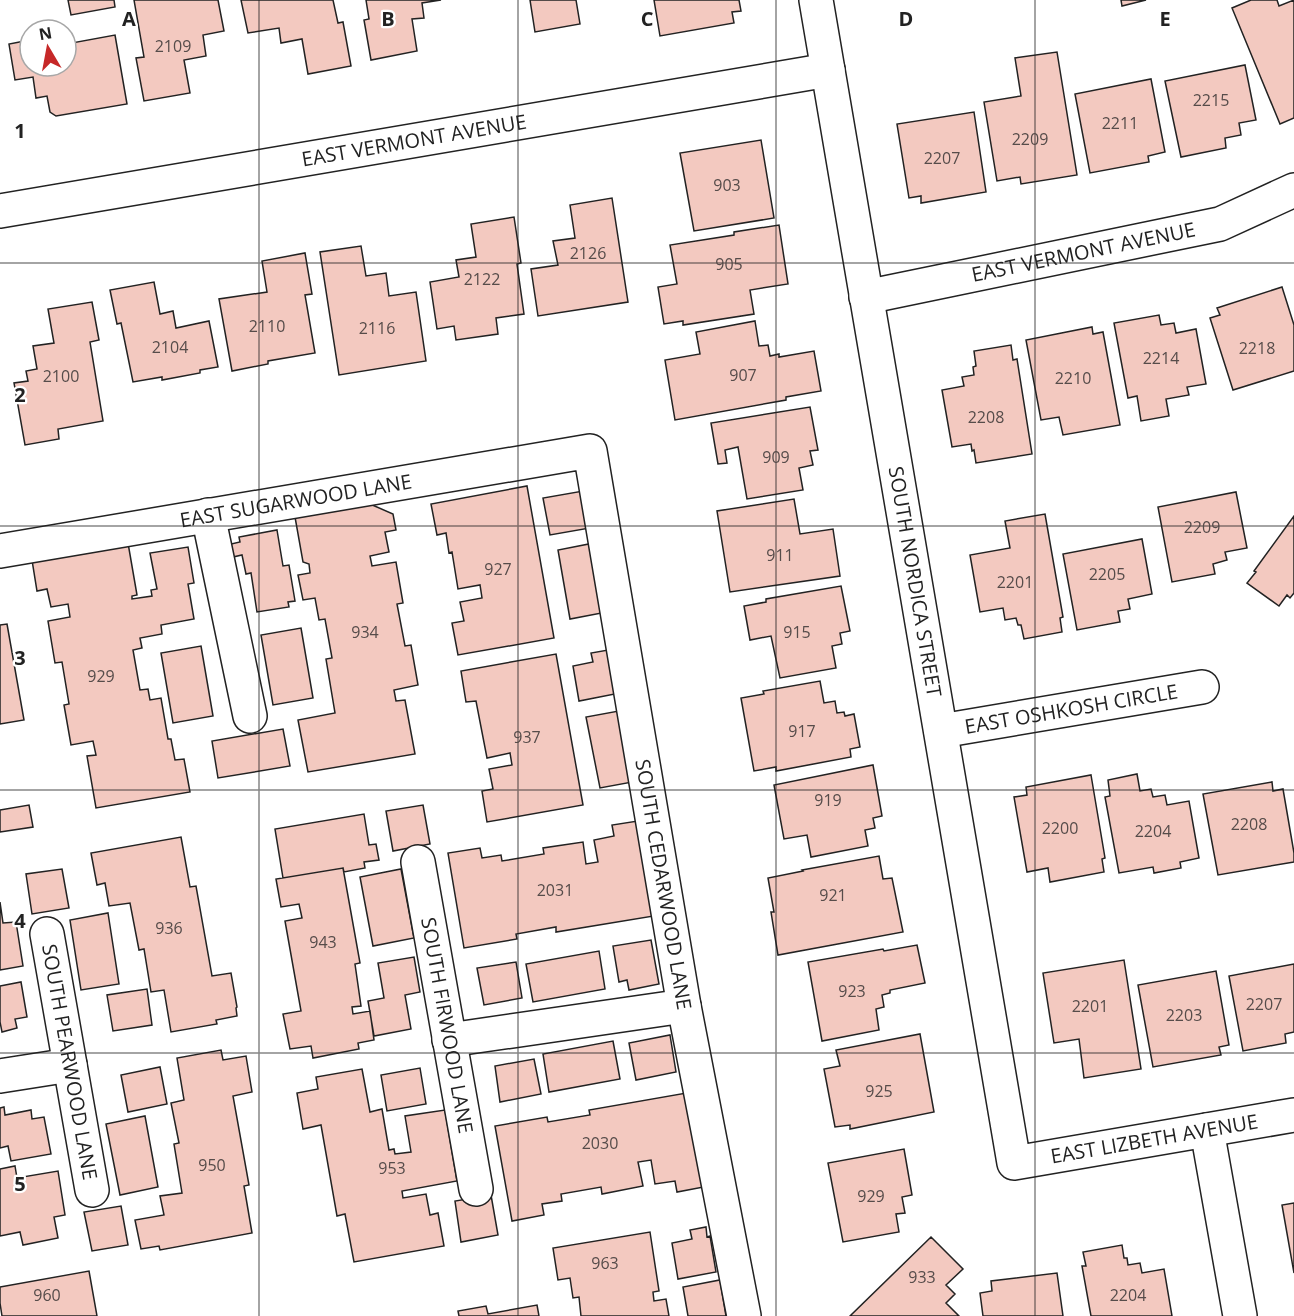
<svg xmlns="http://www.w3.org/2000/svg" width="1294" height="1316" font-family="'Open Sans',sans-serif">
  <rect width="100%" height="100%" fill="#fff"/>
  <path fill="#f3c9c0" stroke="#222" stroke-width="1.5" d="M68 0H114L115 7 71 15Z
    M134 0H218L224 31 203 35 206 56 184 60 190 93 144 101 136 58 144 57Z
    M241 0H333L338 23 343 22 351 66 308 74 302 39 281 43 279 28 248 33Z
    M366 0H441L422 3 424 18 412 19 417 51 371 60 364 20 369 19Z
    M530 0H576L580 24 535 32Z
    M654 0H739L741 11 732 12 734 23 660 36Z
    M1121 0H1146L1122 6Z
    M1251 0H1277L1279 6 1294 0V118L1280 124 1232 8Z
    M115 35 127 104 56 116 50 112 47 96 36 98 33 77 15 80 9 44 30 40V66H66V44Z
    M1057 52 1077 175 1021 184 1020 177 997 181 984 102 1021 96 1015 58Z
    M1245 65 1256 120 1239 123 1241 135 1225 138 1226 148 1181 157 1165 81Z
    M1151 79 1165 152 1148 156 1149 162 1090 173 1075 94Z
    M974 112 986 192 921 203V196L909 198 897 124Z
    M761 140 774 218 694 231 680 153Z
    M612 198 628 302 538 316 531 269 558 265 553 241 575 238 570 205Z
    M514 217 521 263 517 264 524 314 496 318 498 334 456 340 454 326 437 329 430 282 459 277 456 260 476 257 471 224Z
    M779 225 788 284 750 290 754 314 683 325V321L664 324 658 287 677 284 670 245 734 235V232Z
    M361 246 366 276 386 273 389 296 416 292 426 361 339 375 320 252Z
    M305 253 312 294 305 295 315 353 268 361V364L232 371 219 299 267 292 262 261Z
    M154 282 160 314 173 311 176 328 209 321 218 367 200 370V373L162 380V377L133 382 121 323 117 324 110 290Z
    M1282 287 1294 325V371L1233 390 1210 318 1220 315 1217 308Z
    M92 302 99 340 90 342 103 421 58 429 59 439 25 445 14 383 28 381 26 371 37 369 33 346 54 343 48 309Z
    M1159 315 1161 325 1174 323 1176 333 1196 329 1206 384 1187 387 1189 395 1166 399 1169 416 1141 421 1137 396 1128 398 1114 323Z
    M755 321 759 346 768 345 770 356 779 354V357L814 351 821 391 786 397V400L675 420 665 360 700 354 696 332Z
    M1092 327 1093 334 1103 332 1120 425 1063 435 1059 417 1041 420 1026 340Z
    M1011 345 1013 360 1017 359 1032 454 976 463 974 450 972 451 971 444 952 447 942 390 964 386 962 377 974 375 973 367 976 366 974 351Z
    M810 407 818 450 810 451 813 465 799 468 803 490 747 499 738 447 725 450 727 463 718 464 711 423Z
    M527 486 554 638 458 655 452 623 464 621 460 602 482 598 480 585 458 589 452 552 449 553 446 533 437 535 431 504Z
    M583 491 590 528 550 535 543 498Z
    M1236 492 1247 548 1225 552 1227 560 1213 564 1215 574 1172 582 1158 507Z
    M794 499 800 534 833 529 840 576 730 592 717 511Z
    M370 504 393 514 396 530 385 532 389 552 370 556 372 566 396 562 403 603 397 604 405 646 411 645 418 685 394 690 396 701 405 700 415 754 308 772 298 720 335 713 326 659 332 658 325 619 319 620 315 598 303 600 298 575 310 573 309 564 303 562 295 517Z
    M1045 514 1063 617 1060 618 1062 632 1024 639 1021 625H1018L1016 618 1005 620 1003 608 980 612 970 555 1010 548 1005 521Z
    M1294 516V593L1290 598 1287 595 1279 606 1247 583 1256 572 1254 571Z
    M277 530 283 566 289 565 295 601 288 602 289 607 257 612 251 573 246 574 242 555 233 557 231 544 240 542 239 537Z
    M1142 539 1152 594 1128 599 1130 609 1118 611 1120 622 1077 630 1063 554Z
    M128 543 137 595 132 596V599L152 596 151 590 157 589 150 553 188 547 194 583 188 584 194 619 161 625 162 634 140 638 142 648 133 650 140 690 148 689 150 700 161 698 168 739H171L175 760 184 759 190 792 96 808 87 756 96 755 93 741 71 745 64 705 69 704 62 662 55 663 48 621 70 617 68 604 51 607 47 589 37 591 32 560Z
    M594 543 607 612 570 619 558 550Z
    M841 586 850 631 840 633 842 644 832 646 836 668 780 678 771 636 750 640 744 606 766 602V599Z
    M7 624 24 720 0 724V625Z
    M301 628 313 698 273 705 261 635Z
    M201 646 213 716 173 723 161 653Z
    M608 650 620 693 579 701 573 666 593 662 591 653Z
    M556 654 583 805 487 822 482 791 493 789 489 769 512 765 510 753 487 758 476 701 466 702 461 671Z
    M820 681 824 703 835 701 837 713 844 712 845 716 854 714 860 747 850 749 851 757 776 771V767L754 771 741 698 764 694 763 691Z
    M624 710 638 781 600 788 586 717Z
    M283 729 290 766 218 778 212 741Z
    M873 765 882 816 873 818 875 828 865 830 868 846 811 857 807 835 784 839 774 785Z
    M1137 774 1140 791 1151 789 1153 797 1165 795 1167 805 1189 801 1199 858 1180 862 1181 868 1154 873 1153 867 1119 873 1105 797 1110 796 1108 780Z
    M1091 775 1105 858 1102 859 1104 872 1050 882 1048 868 1027 872 1014 797 1027 795 1026 787Z
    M1272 782 1273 791 1283 789 1294 853V862L1218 875 1203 794Z
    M29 805 33 827 0 832V810Z
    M423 805 430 844 393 851 386 811Z
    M364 814 369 845 376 844 379 860 364 862 365 868 344 872 343 868 283 878 275 829Z
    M644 820 660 915 556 932V927L516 934 517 939 464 948 448 853 480 848 482 858 501 855 502 861 544 854 543 848 583 842 586 864 598 862 594 840 614 836 612 825Z
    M181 837 190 887 196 886 212 976 231 973 237 1007 236 1008 237 1016 216 1020 217 1024 171 1032 164 990 151 992 144 949 139 950 130 903 109 906 105 883 97 885 91 853Z
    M879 856 883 879 892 878 903 932 778 955 771 912H774L768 878 803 871 802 870Z
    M343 868 360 963 355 964 361 1006 352 1007 353 1014 370 1011 374 1040 358 1043 359 1049 313 1058 311 1046 290 1049 283 1014 301 1011 285 921 302 918 299 904 281 907 276 879Z
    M62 869 69 908 32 914 26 874Z
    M401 869 414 938 373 946 360 877Z
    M0 902 3 923 16 922 23 966 0 970Z
    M108 913 119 984 81 990 70 920Z
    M651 940 659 984 629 990 627 980 619 982 613 946Z
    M917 945 925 983 890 990V993L882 995 884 1007 876 1009 879 1030 822 1041 808 962 883 949 884 951Z
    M599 951 605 989 533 1002 526 964Z
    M414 957 420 992 405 995 411 1029 374 1036 368 1001 384 998 378 963Z
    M1124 960 1141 1069 1084 1078 1079 1039 1054 1043 1043 973Z
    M516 962 522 998 484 1005 477 968Z
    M1294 964V1032L1285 1034 1286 1043 1243 1051 1229 976Z
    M1216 971 1229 1045 1219 1047 1221 1055 1153 1067 1138 985Z
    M21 982 27 1017 15 1019 17 1028 2 1032 0 1022V986Z
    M147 989 152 1025 113 1031 107 995Z
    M920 1034 934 1112 850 1129V1125L835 1127 824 1069 840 1066 836 1050Z
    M670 1035 676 1072 636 1080 629 1043Z
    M613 1041 620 1079 549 1092 543 1054Z
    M221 1050 223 1060 246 1056 252 1092 233 1096 249 1185 244 1186 252 1233 160 1250 159 1246 141 1249 135 1220 164 1215 160 1196 182 1193 174 1144 179 1143 171 1103 184 1100 177 1058Z
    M534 1059 541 1094 500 1102 495 1066Z
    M160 1067 167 1104 128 1112 121 1075Z
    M420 1068 426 1104 387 1111 381 1075Z
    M362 1069 370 1112 382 1109 389 1150 394 1149 395 1154 411 1152 405 1116 445 1110 457 1181 402 1191 403 1198 426 1194 430 1215 438 1213 444 1246 354 1262 345 1214 337 1216 321 1125 303 1129 297 1093 318 1089 316 1077Z
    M692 1092 709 1186 677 1192 675 1181 655 1184 651 1160 638 1162 643 1186 602 1194 601 1187 561 1194 562 1201 542 1204 544 1215 512 1221 495 1126 547 1117 548 1122 590 1115 589 1110Z
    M4 1107 5 1115 31 1110 32 1119 44 1117 51 1154 11 1161 8 1146 0 1148V1108Z
    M145 1116 158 1187 120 1195 106 1124Z
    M904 1149 912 1195 902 1197 905 1213 896 1214 899 1232 843 1242 828 1163Z
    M15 1166 17 1178 58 1171 65 1215 54 1217 58 1238 23 1245 20 1232 0 1236V1169Z
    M491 1195 498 1235 461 1242 455 1201Z
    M1294 1203V1273L1282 1205Z
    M121 1206 128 1245 92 1251 84 1212Z
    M706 1227 707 1237 710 1236 716 1272 678 1279 672 1243 692 1239 690 1230Z
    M650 1232 659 1291 653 1292 654 1301 666 1299 669 1316H581L579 1297 573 1298 570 1278 558 1280 553 1248Z
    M931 1237 963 1269 946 1285 955 1294 946 1303 959 1316H850Z
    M1122 1245 1124 1258H1127L1128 1265 1140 1263 1142 1273 1164 1269 1172 1316H1091L1082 1266H1086L1083 1252Z
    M89 1271 97 1316H2L0 1303V1287Z
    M1057 1273 1063 1316H983L980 1293 992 1291 991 1281Z
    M720 1280 726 1316H688L683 1287Z
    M537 1305 539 1316H459L458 1311 486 1306 488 1314Z"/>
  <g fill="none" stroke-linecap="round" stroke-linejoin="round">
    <defs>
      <g id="minor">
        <path id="s1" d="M816 0 1014 1163 1294 1115"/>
        <path id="s2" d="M0 211 828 70"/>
        <path id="s3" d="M866 297 1220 224 1294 190"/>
        <path d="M208 515 250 716"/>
        <path id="s4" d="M0 551 590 451 684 1006 744 1316"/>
        <path id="s5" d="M941 731 1202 687"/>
        <path id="s6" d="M418 862 476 1189"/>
        <path id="s7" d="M47 934 92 1190"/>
        <path d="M449 1040 684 1006"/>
        <path d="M0 1076 70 1065"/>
        <path d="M1207 1130 1240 1316"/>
      </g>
    </defs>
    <use href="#minor" stroke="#222" stroke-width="36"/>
    <use href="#minor" stroke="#fff" stroke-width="33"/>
  </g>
  <path fill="none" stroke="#222" stroke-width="1.5" stroke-opacity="0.55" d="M259 0V1316M518 0V1316M776 0V1316M1035 0V1316M0 263H1294M0 526H1294M0 790H1294M0 1053H1294"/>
  <g text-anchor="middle" stroke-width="4.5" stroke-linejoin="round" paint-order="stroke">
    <g font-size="16" fill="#564c4a">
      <text x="173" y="52">2109</text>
      <text x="1211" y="106">2215</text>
      <text x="1120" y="129">2211</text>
      <text x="1030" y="145">2209</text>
      <text x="942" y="164">2207</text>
      <text x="727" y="191">903</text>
      <text x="588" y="259">2126</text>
      <text x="729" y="270">905</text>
      <text x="482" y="285">2122</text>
      <text x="267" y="332">2110</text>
      <text x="377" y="334">2116</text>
      <text x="170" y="353">2104</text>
      <text x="1257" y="354">2218</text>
      <text x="1161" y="364">2214</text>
      <text x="743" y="381">907</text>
      <text x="61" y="382">2100</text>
      <text x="1073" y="384">2210</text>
      <text x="986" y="423">2208</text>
      <text x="776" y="463">909</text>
      <text x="1202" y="533">2209</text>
      <text x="780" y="561">911</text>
      <text x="498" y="575">927</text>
      <text x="1107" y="580">2205</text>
      <text x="1015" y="588">2201</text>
      <text x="365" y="638">934</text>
      <text x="797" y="638">915</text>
      <text x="101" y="682">929</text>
      <text x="802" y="737">917</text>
      <text x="527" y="743">937</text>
      <text x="828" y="806">919</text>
      <text x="1249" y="830">2208</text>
      <text x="1060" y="834">2200</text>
      <text x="1153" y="837">2204</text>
      <text x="555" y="896">2031</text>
      <text x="833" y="901">921</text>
      <text x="169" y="934">936</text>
      <text x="323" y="948">943</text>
      <text x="852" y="997">923</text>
      <text x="1264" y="1010">2207</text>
      <text x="1090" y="1012">2201</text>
      <text x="1184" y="1021">2203</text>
      <text x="879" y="1097">925</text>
      <text x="600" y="1149">2030</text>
      <text x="212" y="1171">950</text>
      <text x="392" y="1174">953</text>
      <text x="871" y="1202">929</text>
      <text x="605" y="1269">963</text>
      <text x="922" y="1283">933</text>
      <text x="47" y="1301">960</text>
      <text x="1128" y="1301">2204</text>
    </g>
    <g font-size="20" fill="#222" stroke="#fff">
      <text dy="7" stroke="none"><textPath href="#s2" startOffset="420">EAST VERMONT AVENUE</textPath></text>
      <text dy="7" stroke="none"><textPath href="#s3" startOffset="222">EAST VERMONT AVENUE</textPath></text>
      <text dy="7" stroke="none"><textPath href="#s4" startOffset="300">EAST SUGARWOOD LANE</textPath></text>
      <text dy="7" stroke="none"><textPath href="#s1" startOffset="590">SOUTH NORDICA STREET</textPath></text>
      <text dy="7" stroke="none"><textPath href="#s5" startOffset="132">EAST OSHKOSH CIRCLE</textPath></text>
      <text dy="7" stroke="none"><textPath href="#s4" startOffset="1038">SOUTH CEDARWOOD LANE</textPath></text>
      <text dy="7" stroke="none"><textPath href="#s6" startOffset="166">SOUTH FIRWOOD LANE</textPath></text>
      <text dy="7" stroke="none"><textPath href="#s7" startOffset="130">SOUTH PEARWOOD LANE</textPath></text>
      <text dy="7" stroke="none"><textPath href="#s1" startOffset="1322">EAST LIZBETH AVENUE</textPath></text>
    </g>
  </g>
  <g font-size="20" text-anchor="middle" font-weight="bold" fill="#222" stroke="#fff" stroke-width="4.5" stroke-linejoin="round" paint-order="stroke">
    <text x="129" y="26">A</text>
    <text x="388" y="26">B</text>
    <text x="647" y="26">C</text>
    <text x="906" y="26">D</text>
    <text x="1165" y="26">E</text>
    <text x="20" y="138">1</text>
    <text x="20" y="402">2</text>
    <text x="20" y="665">3</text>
    <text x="20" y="928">4</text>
    <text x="20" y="1191">5</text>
  </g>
  <g transform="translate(48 48) rotate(350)"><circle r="28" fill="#ffffff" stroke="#a7a7a7" stroke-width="1.5"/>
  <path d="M0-4.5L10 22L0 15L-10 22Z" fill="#c62828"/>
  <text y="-9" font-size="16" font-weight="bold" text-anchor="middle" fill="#222222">N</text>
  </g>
</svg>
